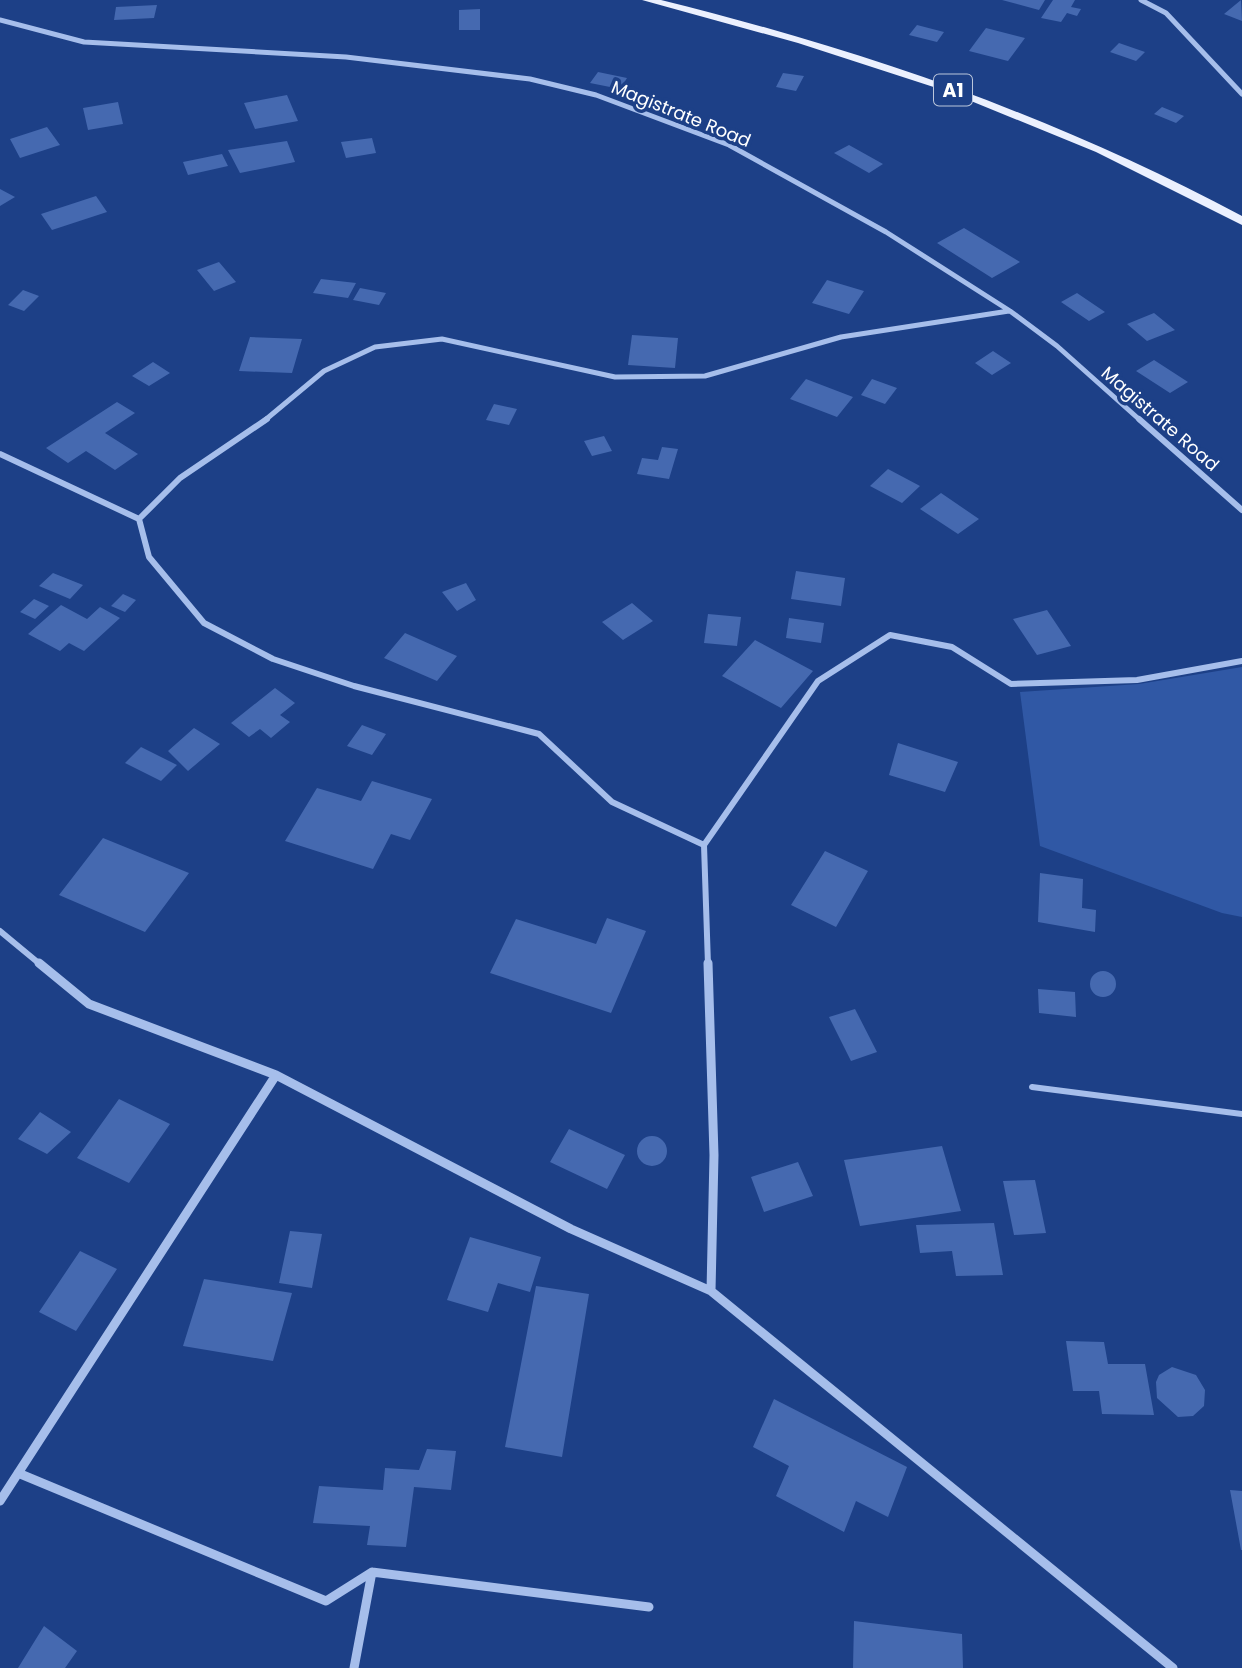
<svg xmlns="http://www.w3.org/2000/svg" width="1242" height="1668" font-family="Poppins,sans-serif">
  <rect width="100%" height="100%" fill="#1d4087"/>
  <path fill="#3058a5" d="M1242 667V917L1222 913 1040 846 1020 692 1139 684Z"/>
  <path fill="#4569b0" d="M1002 0H1045L1039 10Z
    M1053 0H1075L1071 7 1081 9 1077 16 1067 13 1061 22 1041 18Z
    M1241 0 1242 21 1224 14Z
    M157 5 154 18 114 20 116 7Z
    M480 9V30H459V10Z
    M917 25 944 32 937 42 909 35Z
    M986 28 1025 38 1008 61 969 51Z
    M1119 43 1145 52 1136 61 1110 52Z
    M598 72 627 78 620 89 590 83Z
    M783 73 804 76 796 91 776 87Z
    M287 95 298 121 255 129 244 103Z
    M118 102 123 124 88 130 83 108Z
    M1162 107 1184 116 1176 123 1154 114Z
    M47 127 60 145 20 158 10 139Z
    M372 138 376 153 346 158 341 142Z
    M287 141 295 162 240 173 228 150Z
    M849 145 883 164 869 173 834 153Z
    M222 154 228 166 188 175 183 162Z
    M0 189 15 197 0 206Z
    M96 196 107 212 52 230 41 214Z
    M964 228 1020 262 992 278 937 243Z
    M219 262 236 282 214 291 197 270Z
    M321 279 356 283 348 298 313 293Z
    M827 280 864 291 849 314 812 303Z
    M360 288 386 293 379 305 353 300Z
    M23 290 39 296 24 311 8 305Z
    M1077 293 1105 312 1089 321 1061 302Z
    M1154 313 1175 330 1147 341 1127 324Z
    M632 335 678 338 675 368 628 365Z
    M250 337 302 339 292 373 239 371Z
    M993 351 1011 363 992 375 975 363Z
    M1154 360 1188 382 1170 393 1136 371Z
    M153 362 170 373 149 386 132 376Z
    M806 379 853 397 837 417 790 399Z
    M872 379 897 388 885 404 861 395Z
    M117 402 135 413 105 433 138 454 115 470 86 451 68 463 46 448Z
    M494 404 517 409 509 425 486 420Z
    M604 436 612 451 592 456 584 441Z
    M662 447 678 449 669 479 637 474 642 458 658 460Z
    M888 469 920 486 902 503 870 486Z
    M941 493 979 519 958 534 920 509Z
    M796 571 845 578 841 606 791 599Z
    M53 573 83 585 70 599 39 586Z
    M466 583 476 600 457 611 442 592Z
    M123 594 136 600 125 612 111 606Z
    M34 599 49 606 35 619 20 612Z
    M632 603 653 621 623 640 602 622Z
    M61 605 87 619 100 607 120 618 84 651 69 643 60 651 28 634Z
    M1047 610 1071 646 1037 655 1013 619Z
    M708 614 741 617 737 646 704 643Z
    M789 618 824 623 821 643 786 638Z
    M405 633 457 656 437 681 384 658Z
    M755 640 813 671 781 708 722 676Z
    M275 688 295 703 280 715 290 722 271 738 260 729 249 737 231 723Z
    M362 725 386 734 372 755 347 746Z
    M194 728 220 744 188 771 168 751Z
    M898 743 958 762 945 792 889 775Z
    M141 747 177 765 161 781 125 763Z
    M372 781 432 799 410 840 391 834 373 869 285 841 317 788 361 801Z
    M103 838 189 873 145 932 59 895Z
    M825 851 868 871 836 927 791 905Z
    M1040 873 1083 879 1082 908 1096 910 1095 932 1038 922Z
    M607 918 646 931 611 1013 490 973 516 919 596 944Z
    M1090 984a13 13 0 1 1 26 0a13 13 0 1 1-26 0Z
    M1038 989 1075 992 1076 1017 1039 1013Z
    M855 1009 877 1052 851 1061 829 1017Z
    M119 1099 170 1124 129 1183 77 1158Z
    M40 1112 71 1132 47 1154 18 1139Z
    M569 1129 625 1155 607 1189 550 1162Z
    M637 1151a15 15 0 1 1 30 0a15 15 0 1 1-30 0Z
    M942 1146 961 1211 860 1226 844 1160Z
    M798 1162 813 1196 764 1212 751 1177Z
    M1035 1180 1046 1233 1014 1235 1003 1181Z
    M994 1223 1003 1275 956 1276 952 1251 920 1253 916 1225Z
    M290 1231 322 1234 312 1288 279 1283Z
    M470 1237 541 1257 530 1292 498 1283 488 1312 447 1300Z
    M80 1251 117 1269 76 1331 39 1312Z
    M204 1279 292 1293 273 1361 183 1346Z
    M536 1286 589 1294 562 1457 505 1447Z
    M1066 1341 1104 1342 1108 1364H1145L1154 1415 1102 1414 1099 1391H1073Z
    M1172 1367 1196 1375 1205 1390 1204 1406 1193 1416 1178 1417 1157 1398 1156 1382 1159 1375Z
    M774 1399 907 1467 888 1517 856 1501 844 1532 776 1496 789 1466 753 1447Z
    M427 1449 456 1451 451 1490 414 1487 406 1547 367 1545 370 1526 313 1523 319 1486 383 1490 385 1468 419 1470Z
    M1230 1490 1242 1491V1550H1241Z
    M854 1621 962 1634 963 1668H853Z
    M44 1626 77 1651 65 1668H18Z"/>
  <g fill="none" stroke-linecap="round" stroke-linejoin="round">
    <path stroke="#a6beeb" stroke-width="6" d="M1032 1087 1242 1114"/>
    <path stroke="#a6beeb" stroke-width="5" d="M1141 0 1166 13 1242 94
      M0 20 84 42 346 57 530 79 596 95 729 145 886 232 1010 311 1057 346 1141 421
      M264 421 324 371 375 347 442 339 615 377 705 376 841 337 1009 311"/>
    <path stroke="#a6beeb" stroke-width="6" d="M1139 419 1242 510
      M0 454 139 519 149 557 204 623 273 659 354 686 539 734 612 802 704 845 708 965
      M139 519 180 478 267 419
      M704 845 818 681 890 635 952 647 1011 684 1137 680 1242 661
      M0 931 41 965"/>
    <path stroke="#a6beeb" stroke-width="9" d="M39 963 89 1004 276 1075 571 1229 711 1291 1173 1668
      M708 963 714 1155 711 1291
      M18 1473 326 1601 372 1572 649 1607
      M0 1501 276 1075
      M354 1668 372 1572"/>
    <path fill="#ebf0fe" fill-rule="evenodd" d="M642 0H661C867 51 1054 116 1242 216V225L1096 152 949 92 798 43Z"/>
  </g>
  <g text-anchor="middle" stroke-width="7" stroke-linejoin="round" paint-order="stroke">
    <g font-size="18" fill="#fff" stroke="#1d4087">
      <text transform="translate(681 114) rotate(22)" y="6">Magistrate Road</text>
      <text transform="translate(1160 419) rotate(41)" y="6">Magistrate Road</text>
    </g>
    <rect fill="#1d4087" stroke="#bbc6db" stroke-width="2" x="934" y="74.5" width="38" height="31" rx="5"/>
    <g font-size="19" font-weight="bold" fill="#fff">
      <text x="953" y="97">A1</text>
    </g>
  </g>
</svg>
